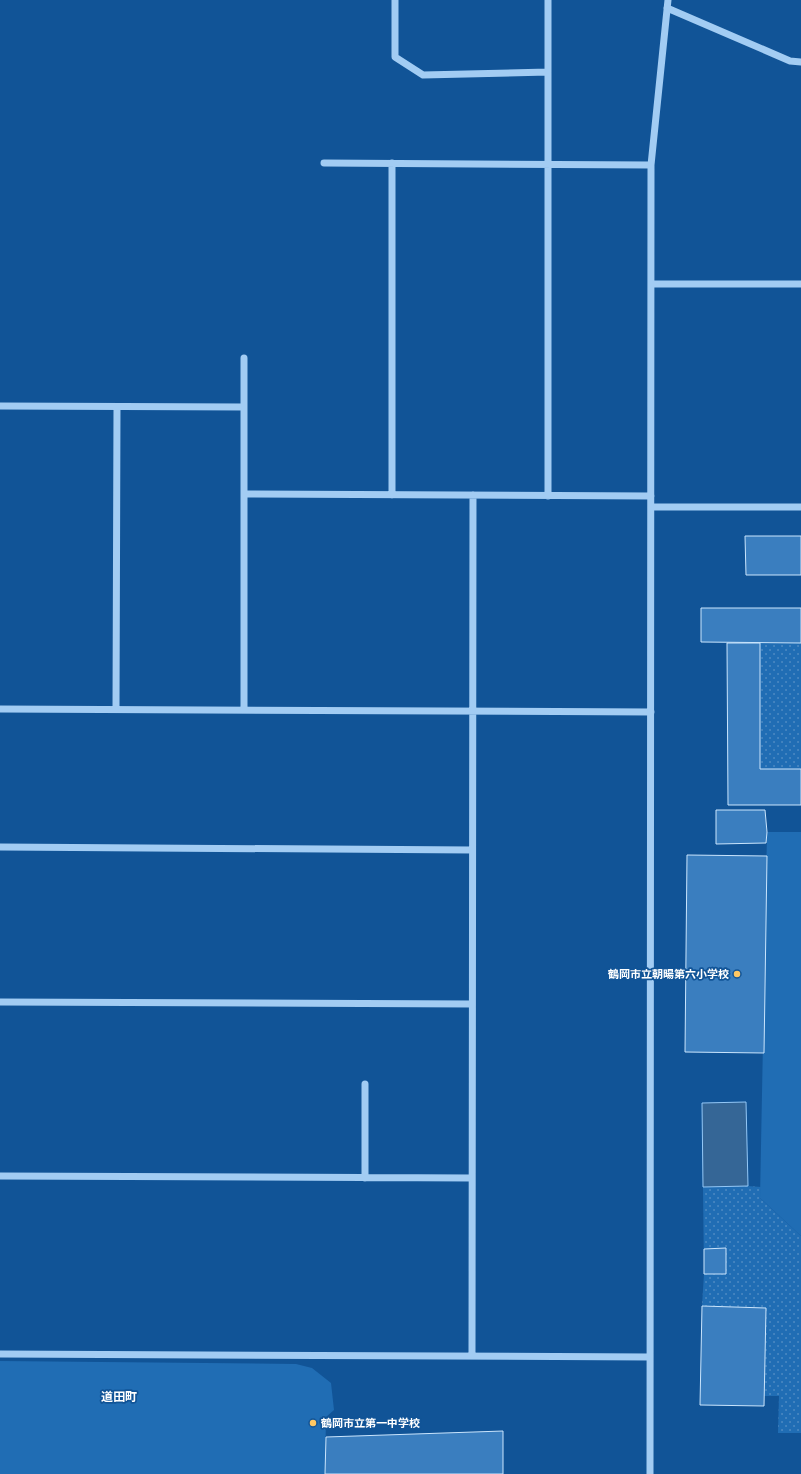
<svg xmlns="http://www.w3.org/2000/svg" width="801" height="1474" font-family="Helvetica,'Noto Sans JP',sans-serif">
  <defs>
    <pattern id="grass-dots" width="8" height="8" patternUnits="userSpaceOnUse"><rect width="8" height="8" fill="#206db4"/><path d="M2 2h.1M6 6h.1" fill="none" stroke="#4d8ac3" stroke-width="1.8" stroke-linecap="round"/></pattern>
  </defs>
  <rect width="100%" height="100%" fill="#115497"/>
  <path fill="url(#grass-dots)" d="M760 643H801V769H760Z
    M748 1186 761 1187 760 1198 801 1236V1433H778L779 1396H764L766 1308 702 1306 704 1274 703 1187Z"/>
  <path fill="#206db4" d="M767 832H801V1236L760 1198Z
    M0 1361 296 1364 312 1368 331 1383 334 1410 326 1417 325 1474H0Z"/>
  <path fill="#356696" stroke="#94c8f7" d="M746 1102 748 1186 703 1187 702 1103Z"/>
  <path fill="#3a7ebf" stroke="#cae5fd" d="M745 536H801V575H746Z
    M701 608H801V643L701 642Z
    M727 643H760V769H801V805H728Z
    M716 810H765L767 832 766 843 716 844Z
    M687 855 767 856 764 1053 685 1052Z
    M726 1248V1274H704V1249Z
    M702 1306 766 1308 764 1406 700 1405Z
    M503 1431V1474H325L326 1437Z"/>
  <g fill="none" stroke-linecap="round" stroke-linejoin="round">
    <path stroke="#a2ccf3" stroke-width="7" d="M395 0V57L423 75 548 72
      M667 8 790 61 801 62
      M324 163 651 165
      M651 284H801
      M0 406 244 407
      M244 494 651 496
      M392 495V163
      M548 496V0
      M651 507H801
      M0 709 651 712
      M116 709 117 407
      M244 710V358
      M0 847 472 850
      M0 1002 472 1004
      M0 1176 472 1178
      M365 1178V1084
      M0 1354 650 1357
      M472 1356 473 495
      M650 1474 651 165 668 0"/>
  </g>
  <g fill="#ffc864" stroke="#115497" stroke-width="1.5">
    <circle cx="737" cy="974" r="4"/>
    <circle cx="313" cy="1423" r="4"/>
  </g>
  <g text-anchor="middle" stroke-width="3.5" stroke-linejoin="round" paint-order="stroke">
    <g font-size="11" font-weight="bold" fill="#fff" stroke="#115497" text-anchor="end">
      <text x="729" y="978">鶴岡市立朝暘第六小学校</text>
      <text x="321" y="1427" text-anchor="start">鶴岡市立第一中学校</text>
    </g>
    <g font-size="12" font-weight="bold" fill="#fff" stroke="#115497">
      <text x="119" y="1401">道田町</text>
    </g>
  </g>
</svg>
